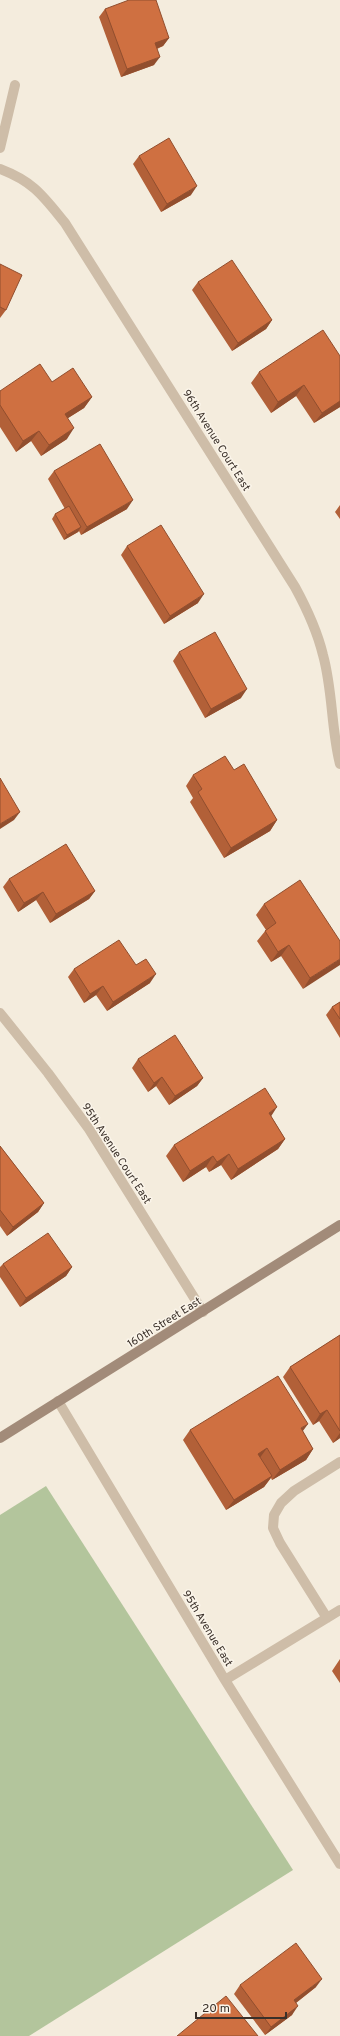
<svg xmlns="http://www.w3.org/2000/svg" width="340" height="2036" font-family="Overpass,sans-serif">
  <rect width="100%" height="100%" fill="#f4ecdd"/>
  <path fill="#b3c59c" d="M46 1486 293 1870 29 2036H0V1515Z"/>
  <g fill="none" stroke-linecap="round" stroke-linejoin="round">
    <path stroke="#cebda8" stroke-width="10" d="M0 148 15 85
      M0 169C34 182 43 196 65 223L295 587C307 609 317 630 323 655 333 691 331 729 340 764
      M0 1013 48 1073 89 1129 203 1312
      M58 1401 225 1680 340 1864
      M327 1618 280 1543 273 1528 274 1515 281 1503 294 1491 340 1462
      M225 1680 340 1610"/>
    <path stroke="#a28b79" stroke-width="10" d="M0 1438 340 1225"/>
  </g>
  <path fill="#b26038" d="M105 9 169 38 163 46 157 49 154 65 121 77 99 17Z
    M139 156 191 195 161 212 133 164Z
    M0 264 6 310 0 318Z
    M198 282 272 320 266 329 232 351 192 290Z
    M340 356V407L314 423 296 396 271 413 251 383 259 372Z
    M52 382 92 397 84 408 68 418 67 439 41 456 31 441 16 452 0 427V391Z
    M54 471 127 509 81 535 79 531 78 532 64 540 52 519 55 514 65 509 48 479Z
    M340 505V519L335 512Z
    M127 546 198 603 164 624 121 555Z
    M179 652 241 698 205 718 173 661Z
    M234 770 277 820 270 831 224 858 190 802 193 798 186 786 193 775Z
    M9 879 95 891 89 899 50 923 36 900 18 912 3 887Z
    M264 904 340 941 303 989 281 956 271 962 257 941 266 930 256 915Z
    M136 965 150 983 107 1011 96 995 84 1003 68 977 74 969Z
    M340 1002V1038L326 1015 332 1007Z
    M138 1059 203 1078 197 1086 169 1105 156 1086 148 1092 132 1068Z
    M271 1116 285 1139 278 1149 231 1180 221 1165 209 1172 206 1167 183 1182 166 1156 174 1145Z
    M0 1146 44 1203 38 1212 7 1236 0 1226Z
    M3 1264 72 1267 66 1276 20 1307 0 1277V1267Z
    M340 1335V1438L333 1443 319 1421 313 1425 283 1377 290 1367Z
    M190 1430 302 1431 313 1449 306 1460 272 1480 271 1478 264 1487 226 1510 183 1440Z
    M340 1659V1683L332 1671Z
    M240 1985 316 1987 296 2003 292 2015 265 2035 234 1994Z"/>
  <path fill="#914e2e" d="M169 38 163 46 149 51 155 43Z
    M160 57 154 65 121 77 127 69Z
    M197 186 191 195 161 212 167 204Z
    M272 320 266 329 232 351 238 343Z
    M304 385 296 396 271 413 278 402Z
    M92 397 84 408 57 425 65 414Z
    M340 401V407L314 423 322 413Z
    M74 428 67 439 41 456 49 445Z
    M39 431 31 441 16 452 23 441Z
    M133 500 127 509 81 535 87 527Z
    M81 527 78 532 64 540 67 535Z
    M204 594 198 603 164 624 170 616Z
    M247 689 241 698 205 718 211 709Z
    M20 812 14 820 0 829V824Z
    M277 820 270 831 224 858 231 848Z
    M95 891 89 899 50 923 56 914Z
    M43 892 36 900 18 912 24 903Z
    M289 945 281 956 271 962 278 952Z
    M340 959V965L303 989 310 978Z
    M156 974 150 983 107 1011 113 1002Z
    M103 986 96 995 84 1003 90 994Z
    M162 1077 156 1086 148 1092 154 1083Z
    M203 1078 197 1086 169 1105 175 1096Z
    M277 1107 270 1118 269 1113Z
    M285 1139 278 1149 231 1180 238 1169Z
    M229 1154 221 1165 209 1172 217 1162Z
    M213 1156 206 1167 183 1182 190 1171Z
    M44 1203 38 1212 7 1236 13 1227Z
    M72 1267 66 1276 20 1307 26 1298Z
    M327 1410 319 1421 313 1425 320 1414Z
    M308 1424 300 1435 301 1428Z
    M340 1433V1438L333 1443Z
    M267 1448 259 1459 258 1454Z
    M313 1449 306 1460 272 1480 280 1470Z
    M272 1476 264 1487 226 1510 234 1500Z
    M322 1979 316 1987 288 2009 294 2000Z
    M298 2006 292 2015 265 2035 271 2027Z"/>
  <path fill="#cf7041" stroke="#914e2e" d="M129 0H156L169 38 155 43 160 57 127 69 105 9Z
    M169 138 197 186 167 204 139 156Z
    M232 260 272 320 238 343 198 282Z
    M0 264 22 275 6 310 0 307Z
    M323 330 340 356V401L322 413 304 385 278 402 259 372Z
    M40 364 52 382 73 368 92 397 65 414 74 428 49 445 39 431 23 441 0 405V391Z
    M100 444 133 500 87 527 54 471Z
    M69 506 81 527 67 535 55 514Z
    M161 525 204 594 170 616 127 546Z
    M215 632 247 689 211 709 179 652Z
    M225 756 234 770 244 764 277 820 231 848 198 792 202 789 193 775Z
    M0 778 20 812 0 824Z
    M66 844 95 891 56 914 43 892 24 903 9 879Z
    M300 880 340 941V959L310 978 289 945 278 952 265 931 276 923 264 904Z
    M119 940 136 965 146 959 156 974 113 1002 103 986 90 994 74 969Z
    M340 1002V1019L332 1007Z
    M175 1035 203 1078 175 1096 162 1077 154 1083 138 1059Z
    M265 1088 277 1107 269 1113 285 1139 238 1169 229 1154 217 1162 213 1156 190 1171 174 1145Z
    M0 1146 44 1203 13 1227 0 1210Z
    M48 1233 72 1267 26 1298 3 1264Z
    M340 1335V1431L327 1410 320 1414 290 1367Z
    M278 1376 308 1424 301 1428 313 1449 280 1470 267 1448 258 1454 272 1476 234 1500 190 1430Z
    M296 1943 322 1979 294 2000 298 2006 271 2027 240 1985Z
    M226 1996 258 2036H177Z"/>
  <g text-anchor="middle" stroke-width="3" stroke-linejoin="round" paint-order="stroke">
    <g font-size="11" fill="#3a3029" stroke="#fbf5ea">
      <text transform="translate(217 440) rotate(58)" y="4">96th Avenue Court East</text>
      <text transform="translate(117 1153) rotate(57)" y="4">95th Avenue Court East</text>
      <text transform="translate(164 1322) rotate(-32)" y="4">160th Street East</text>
      <text transform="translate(208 1628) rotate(59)" y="4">95th Avenue East</text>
    </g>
  </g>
  <path d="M196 2012v6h90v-6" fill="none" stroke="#3a3029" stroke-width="2"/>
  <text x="202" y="2012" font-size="12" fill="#3a3029" stroke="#fbf5ea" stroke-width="3" paint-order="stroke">20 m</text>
</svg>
